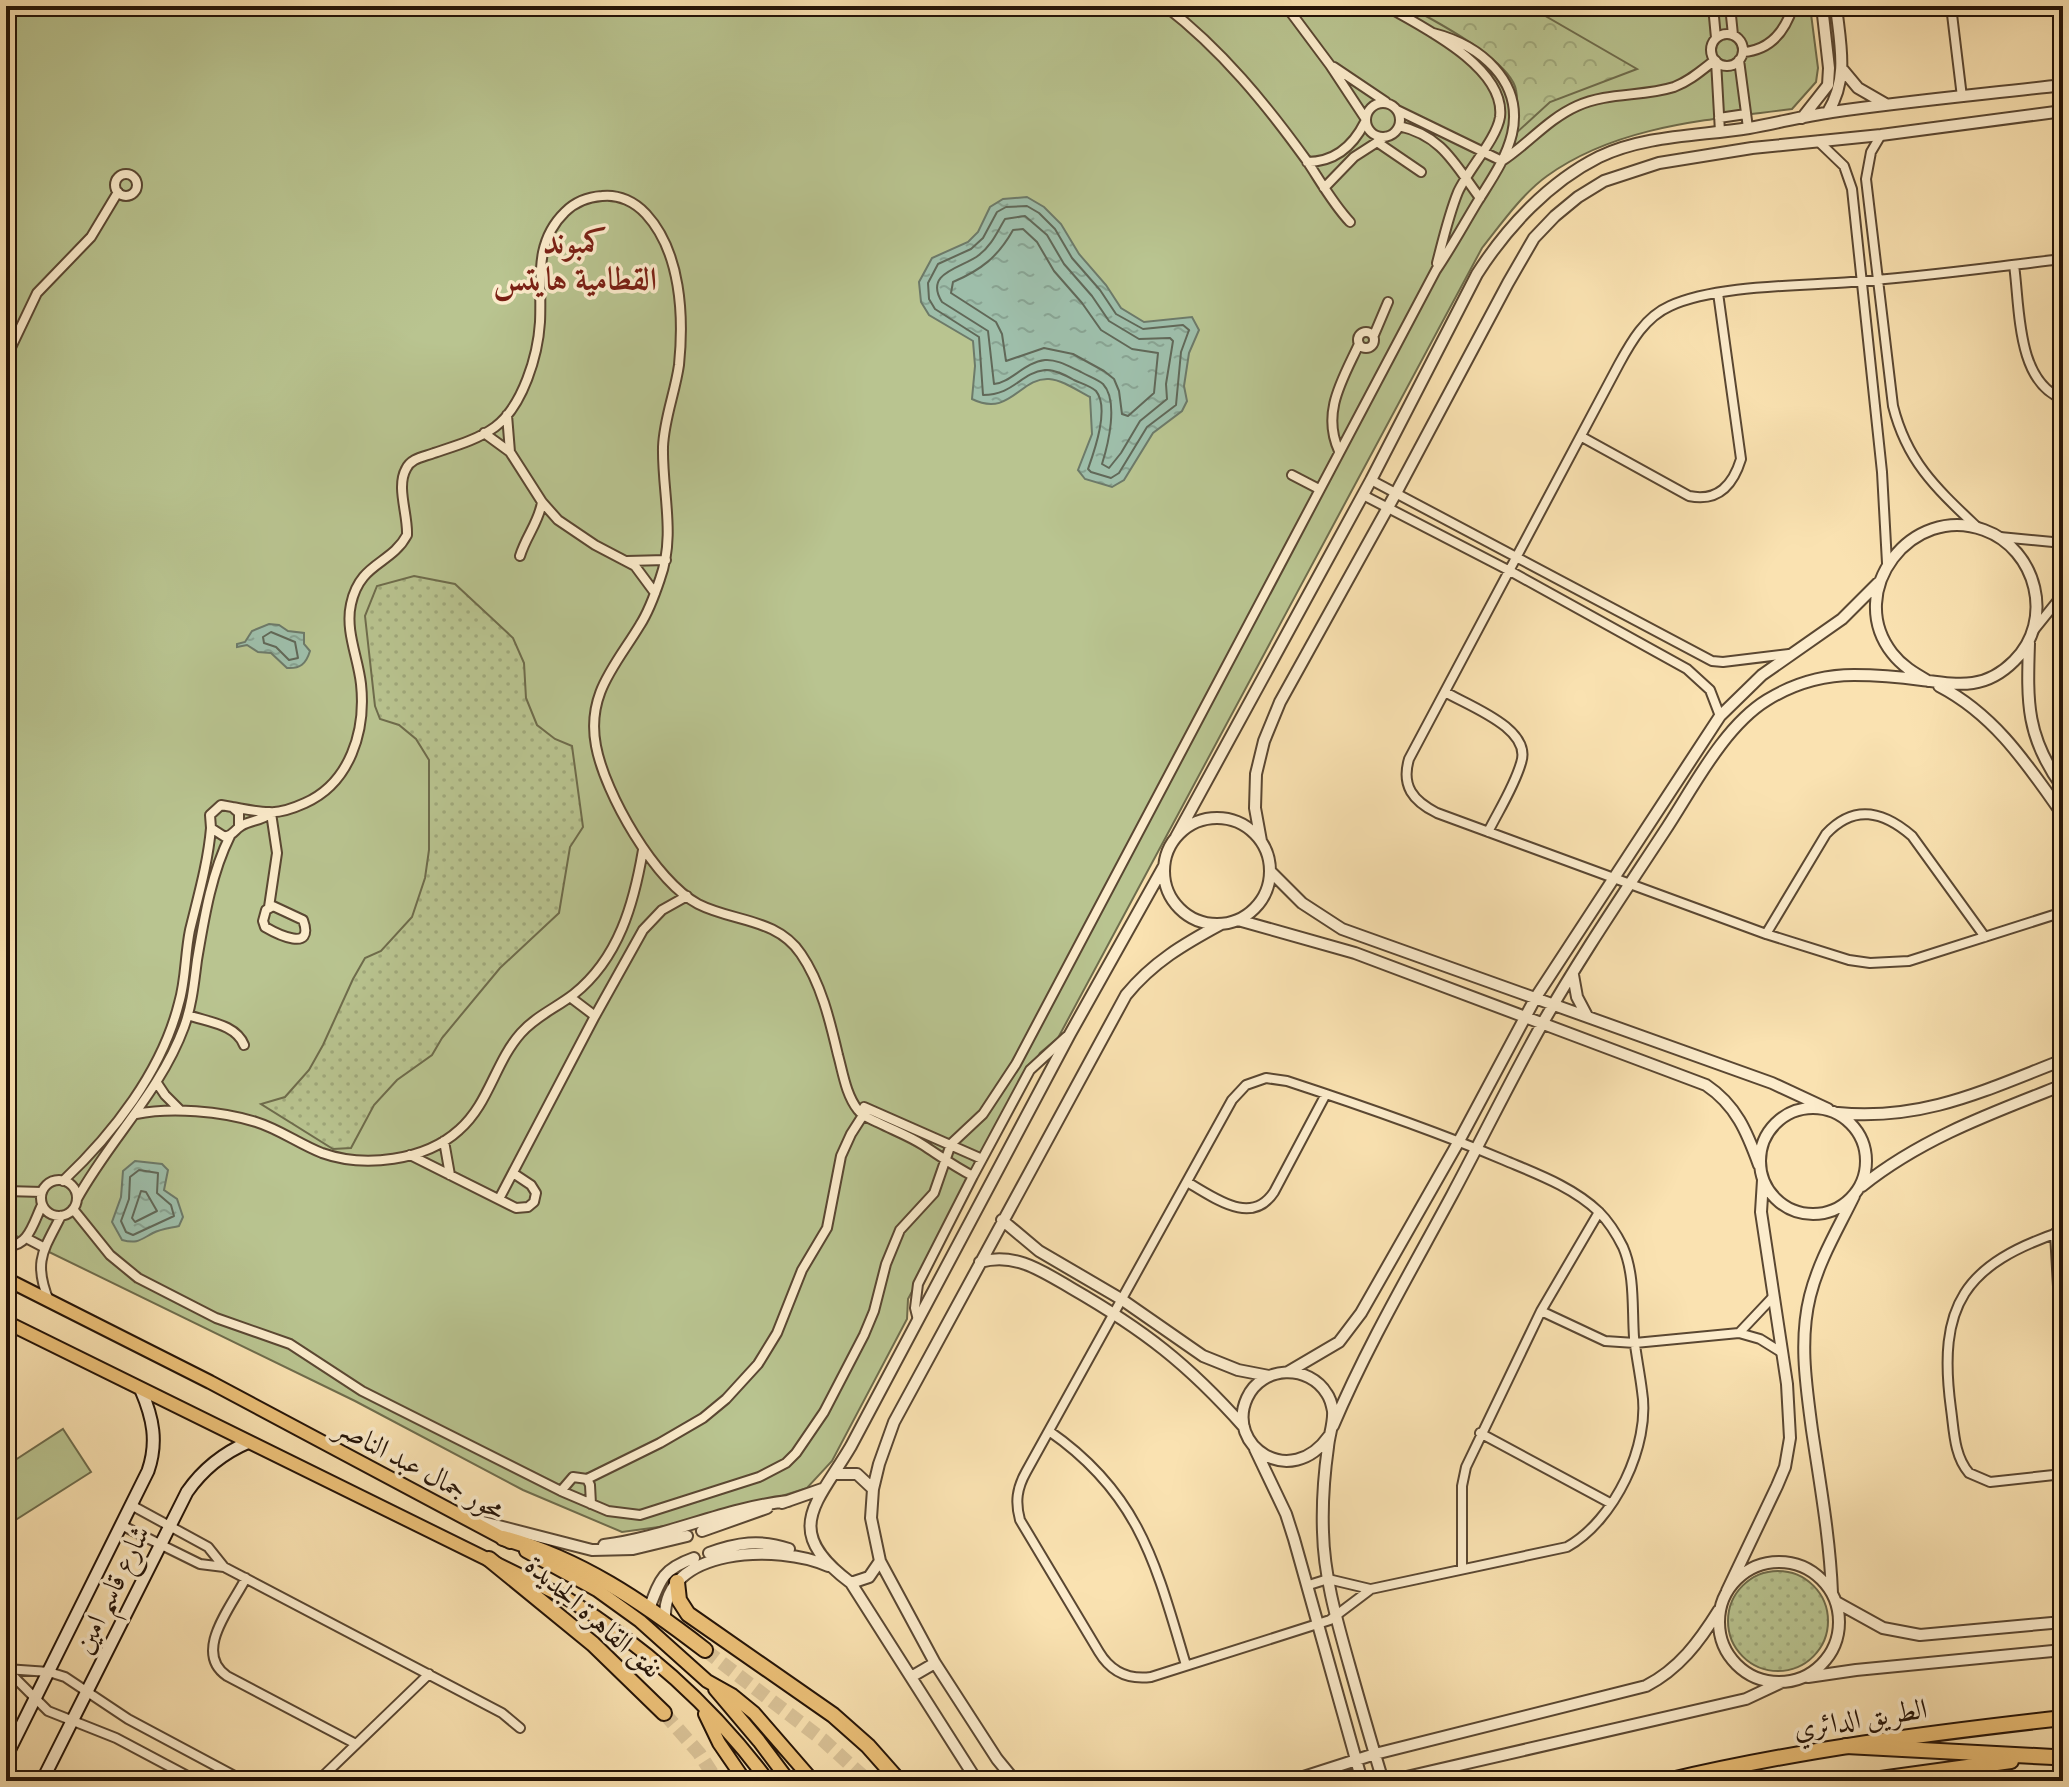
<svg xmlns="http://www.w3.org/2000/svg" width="2069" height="1787" font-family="'EB Garamond',Amiri,serif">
  <defs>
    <pattern id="park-crowns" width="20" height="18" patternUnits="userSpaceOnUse" patternTransform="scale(2)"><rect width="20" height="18" fill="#b9c490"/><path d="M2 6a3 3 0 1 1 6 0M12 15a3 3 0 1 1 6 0" fill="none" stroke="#9fa87b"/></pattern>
    <pattern id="garden-dots" width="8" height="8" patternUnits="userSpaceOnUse" patternTransform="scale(2)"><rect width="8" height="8" fill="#b9c490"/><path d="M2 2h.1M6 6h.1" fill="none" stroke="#9fa87b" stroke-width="1.8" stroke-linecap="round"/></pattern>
    <pattern id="water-ripples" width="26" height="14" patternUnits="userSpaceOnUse" patternTransform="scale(2)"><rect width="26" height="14" fill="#9ebeaa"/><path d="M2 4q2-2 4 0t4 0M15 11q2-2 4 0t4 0" fill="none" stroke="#88a291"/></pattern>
  </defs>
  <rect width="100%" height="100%" fill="#fae2b1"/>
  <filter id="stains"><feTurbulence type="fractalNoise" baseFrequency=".0025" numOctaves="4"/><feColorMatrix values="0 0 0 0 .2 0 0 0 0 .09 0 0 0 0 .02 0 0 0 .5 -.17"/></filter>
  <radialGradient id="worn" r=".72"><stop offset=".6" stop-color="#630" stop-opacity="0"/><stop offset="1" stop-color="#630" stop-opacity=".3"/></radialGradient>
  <path fill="#b9c490" stroke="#6e6c4c" stroke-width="2" d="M6 6H1810L1818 68 1816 82 1792 109C1709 120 1618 125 1547 176 1522 194 1501 224 1482 248L1058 1038 1040 1053 908 1299 907 1319 832 1461 807 1488 703 1521 622 1532 523 1490 355 1401 6 1231Z
    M63 1429 91 1472 6 1526V1466Z"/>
  <path fill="url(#park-crowns)" stroke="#6e6c4c" stroke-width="2" d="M1407 6H1528L1637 69 1550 102 1514 135C1515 121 1519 103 1516 90 1510 60 1434 20 1407 6Z"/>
  <path fill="url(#garden-dots)" stroke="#6e6c4c" stroke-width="2" d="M414 576 455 584 513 638 524 663 526 698 537 725 555 739 572 746 583 827 570 847 559 913 500 968 442 1038 432 1055 397 1080 374 1105 351 1148 333 1149 261 1104 285 1097 309 1070 323 1045 353 979 365 958 381 951 412 917 425 878 429 850V760L416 739 399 725 380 719 375 706 365 616 377 586Z
    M1728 1621a50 50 0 1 1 100 0a50 50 0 1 1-100 0Z"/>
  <path fill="url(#water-ripples)" stroke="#6d7a69" stroke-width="2" d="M1027 197 1044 207 1061 224 1079 254 1106 285 1121 308 1144 322 1192 317 1199 330 1189 353 1184 386 1187 401 1182 411 1153 433 1124 480 1112 487 1085 479 1078 470 1092 434 1090 397C1078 391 1063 380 1049 379 1020 377 1010 418 972 399L975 366 973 341 929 315 921 302 919 282 932 258 968 242 978 232 990 207 1003 199Z
    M269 624 279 625 288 631 304 633V644L310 651C306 664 300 669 287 668L271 653 258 652 247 645 237 647V644L245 642 252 631Z
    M135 1161 162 1164 168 1170 164 1190 177 1199 183 1217 179 1226C171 1228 161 1229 153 1233 140 1240 137 1244 122 1240L112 1222 121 1197 123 1171Z"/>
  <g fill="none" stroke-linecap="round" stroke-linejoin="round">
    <path stroke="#616858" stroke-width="2" d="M1027 206 1039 213 1055 229 1072 258 1100 290 1116 314 1143 329 1183 325 1189 330 1181 352 1176 405 1147 427 1119 473 1111 478 1091 472 1088 469C1094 452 1110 408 1096 391 1091 386 1080 383 1074 380 1065 375 1054 369 1045 370 1020 373 1014 395 983 395L979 337 935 309 929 299 928 283 938 264 971 249 983 238 997 212 1006 207Z
      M1025 216 1047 235 1064 264 1092 296 1109 321 1139 339 1170 338 1173 341 1166 384 1167 399 1140 421 1121 453 1109 468 1102 464C1108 445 1119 401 1103 384 1097 379 1088 376 1081 372 1070 367 1057 359 1045 360 1025 362 1010 383 994 384L988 331 942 302C923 272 963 268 979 255 992 245 997 232 1005 219Z
      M1023 229 1037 242 1054 271 1082 303 1101 330 1132 349 1158 353 1154 393 1128 416 1122 414 1119 391 1114 379 1104 371 1073 354 1044 348 1006 361 1002 334 996 322 951 293 953 282C981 270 998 257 1013 230Z
      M271 632 295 642 298 658 289 660 276 647 264 643 263 637Z
      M139 1170 158 1173 157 1193 171 1205 174 1216 133 1235 126 1232 121 1221 129 1199 130 1177Z
      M141 1191 146 1192 157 1211 135 1222 132 1218Z"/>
    <path stroke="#dac398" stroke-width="14" stroke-dasharray="14 7" stroke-linecap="butt" d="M705 1650 823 1740 868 1781
      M664 1713 699 1753 717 1781"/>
    <defs>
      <path id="minor" d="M1165 6C1221 49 1266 104 1307 161 1321 182 1333 204 1350 222
        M1286 6 1330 65 1365 118
        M1386 6C1421 26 1506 67 1500 117 1497 138 1468 170 1458 192 1449 214 1443 240 1437 263
        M1713 6 1716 38
        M1730 6 1733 35
        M1951 6 1962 97
        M1711 50a16 16 0 1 1 32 0a16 16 0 1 1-32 0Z
        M1743 52C1770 50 1785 32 1793 6
        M1739 60 1748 128
        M1716 61 1720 132
        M1334 67 1386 102
        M1366 120a17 17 0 1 1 34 0a17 17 0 1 1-34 0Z
        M1397 110 1502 161C1528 144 1548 119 1577 106 1608 92 1642 97 1674 87 1690 81 1702 70 1715 60
        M1719 118 1746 114
        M1399 126C1443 136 1455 165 1480 198
        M1881 135 1871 152 1866 179 1893 406C1907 462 1937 489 1977 527
        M1818 141 1844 166 1852 189 1882 472 1887 563
        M1377 142 1421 172
        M1307 162C1335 162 1353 146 1365 122
        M115 185a11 11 0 1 1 22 0a11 11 0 1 1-22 0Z
        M1324 188 1354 157 1385 137
        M2063 259C1992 267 1922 277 1851 282 1799 286 1716 285 1670 306 1645 317 1631 342 1619 364L1409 759C1401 786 1413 801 1437 813L1766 934 1849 960 1870 963 1909 961 2063 912
        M2014 265C2020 307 2016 382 2063 399
        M1358 340a8 8 0 1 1 16 0a8 8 0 1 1-16 0Z
        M1374 335 1388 302
        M6 358 37 293 91 237 118 192
        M507 415 510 452
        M484 433 510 452 542 502 558 520 595 545 635 566 655 593
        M1582 437 1689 496C1718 502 1733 485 1741 459L1718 293
        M1339 451C1321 412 1343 379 1359 344
        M1292 475 1319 489
        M1371 480 1712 661 1723 662 1789 654
        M1363 495 1510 571 1687 669 1710 690 1720 716
        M2000 537 2063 543
        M520 556C526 536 539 522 542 502
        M627 561 666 560
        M2034 630 2063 594
        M1445 692C1469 706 1533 729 1521 763 1514 787 1499 810 1488 832
        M232 807C244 809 257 812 269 812 280 813 294 808 305 803 350 783 366 731 361 684 358 657 345 631 351 604 360 562 391 565 407 535 408 514 396 487 406 469 411 458 424 457 434 453 455 446 477 440 495 427 523 406 538 355 540 322 542 282 533 243 565 212 575 202 587 197 602 196 619 194 635 202 646 214 681 252 684 316 679 365 675 393 664 419 663 447 662 492 676 535 660 579 655 594 649 611 640 625 616 665 586 694 596 746 605 794 655 881 698 904 733 922 777 918 801 954 821 983 830 1021 838 1055 843 1073 846 1095 858 1110 863 1117 871 1119 879 1123 893 1130 909 1136 923 1145 940 1156 955 1167 973 1176
        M239 826V813L232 807 221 805 210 815 211 828 225 837C234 835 234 830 241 826 250 820 262 821 271 813
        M273 906 303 920C315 953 277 934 265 927L263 921 266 910Z
        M269 907 277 853 271 813
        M1766 934 1826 834C1854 804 1883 811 1912 836L1985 937
        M570 997 595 1016
        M188 1015C207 1022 236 1024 244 1045
        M1266 1078 1287 1081C1360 1105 1433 1130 1504 1160 1537 1174 1573 1187 1599 1212 1609 1222 1617 1235 1623 1247 1635 1275 1632 1308 1634 1337 1636 1355 1640 1374 1642 1391 1651 1445 1614 1521 1567 1547L1371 1589 1330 1620 1151 1677C1128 1680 1111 1672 1099 1652L1020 1520C1015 1502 1017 1488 1026 1472L1232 1100 1246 1085Z
        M157 1083 165 1095 180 1110
        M864 1107 982 1159
        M136 1114C171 1107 221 1111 256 1122 279 1129 299 1144 322 1153 364 1168 425 1161 459 1130 489 1104 495 1062 521 1033 536 1016 556 1008 574 994 619 958 634 903 643 850
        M444 1141 450 1175
        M410 1155 516 1208 528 1207 534 1202 536 1193 531 1185 513 1173
        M41 1198a18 18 0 1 1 36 0a18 18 0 1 1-36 0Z
        M63 1181C113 1134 162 1071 179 1003 186 980 185 954 190 930 198 897 208 863 211 828
        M1187 1182C1214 1197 1251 1227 1274 1192L1326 1094
        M6 1191 42 1192
        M77 1199C110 1139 160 1092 184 1027 192 1005 194 983 197 960 204 919 211 874 230 836
        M499 1199 595 1016 643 930 662 910 687 896
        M73 1209 110 1255 138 1278 216 1318 290 1344 362 1391 561 1491 608 1511 640 1515 759 1477 786 1463 796 1453 824 1412 864 1335 874 1311 886 1264 900 1230 934 1193 951 1144 983 1114 1016 1064 1436 270C1451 248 1464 224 1478 201 1491 180 1506 159 1512 134 1524 81 1480 45 1433 33
        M2063 1231C1964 1264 1937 1305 1951 1409 1954 1430 1954 1456 1969 1473L1990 1482 2063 1474
        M2055 1233 2063 1375
        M26 1238 45 1248
        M6 1245C28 1249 34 1221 42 1205
        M49 1301C33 1262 43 1251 61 1216
        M1541 1311 1605 1341 1635 1343 1739 1333 1760 1339 1781 1352
        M918 1320 915 1308 918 1284 973 1176 1030 1070 1066 1037
        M1739 1333 1772 1298
        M1049 1431C1140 1494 1156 1565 1186 1665
        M1480 1433 1610 1503
        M587 1479 590 1485 591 1504
        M561 1491 573 1477 587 1479 660 1443 703 1418 726 1399 758 1364 777 1333 802 1270 827 1228 841 1156 851 1134 867 1109
        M131 1505 208 1547 224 1567
        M121 1525 200 1564 224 1567 502 1713 520 1728
        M1462 1568V1486L1466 1467 1541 1311 1599 1212
        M246 1578C232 1606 192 1652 227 1676L356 1744
        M1309 1585 1328 1579 1370 1589
        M6 1669 49 1672 65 1677 128 1719 244 1781
        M6 1669 48 1711 116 1738 197 1781
        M318 1781 429 1674"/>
      <path id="tertiary" d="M1843 70 1858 88 1884 103
        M1828 112C1849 78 1840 44 1836 6
        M1802 118 1828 85 1829 68 1822 6
        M2029 643C2027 703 2026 737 2063 788
        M1939 686C1995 715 2027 764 2063 815
        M1164 871a53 53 0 1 1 106 0a53 53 0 1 1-106 0Z
        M1176 837 1371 480 1477 274C1507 227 1549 182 1599 157 1645 135 1699 136 1749 128 1777 123 1804 116 1832 112 1909 101 1986 94 2063 85
        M1261 841 1255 808 1256 774 1264 741 1280 702 1396 493 1508 283 1534 238 1555 216 1578 197 1604 181 1659 163 1752 148 1881 135 2063 111
        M1270 871 1302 903 1342 929 1772 1083 1828 1109
        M1238 920 1355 953 1706 1085C1736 1105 1747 1132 1759 1165
        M1573 975 1577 997 1587 1016
        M1760 1161a53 53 0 1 1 106 0a53 53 0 1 1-106 0Z
        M1838 1113C1924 1121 1985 1090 2063 1060
        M1862 1186C1922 1138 1992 1113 2063 1085
        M1002 1220 1039 1251 1121 1299 1203 1356 1238 1370 1269 1376
        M980 1262C1015 1252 1042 1271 1071 1288 1144 1330 1188 1364 1244 1427
        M1288 1372 1339 1342 1361 1313 1459 1141 1536 997 1720 716 1762 675 1842 619 1878 583
        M1333 1426C1367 1346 1411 1271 1452 1195 1482 1139 1510 1081 1541 1026 1579 959 1622 896 1664 832 1692 790 1723 727 1767 700 1793 684 1823 675 1854 675 1876 675 1900 677 1922 680 1959 685 1985 690 2014 661 2055 621 2037 549 1984 530 1912 503 1844 591 1892 653 1902 666 1914 673 1928 681
        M1329 1436C1291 1490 1225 1446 1247 1398 1262 1365 1309 1364 1327 1394 1330 1398 1332 1406 1333 1411 1334 1423 1329 1435 1328 1447 1324 1475 1322 1504 1323 1532 1324 1577 1337 1621 1349 1664 1360 1703 1371 1742 1383 1781
        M1255 1449 1286 1514 1294 1539 1362 1781
        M835 1474H857L873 1489
        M782 1503 822 1489
        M471 1519 592 1550 633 1549 687 1536
        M702 1531 767 1508
        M604 1545C667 1537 724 1508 788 1501
        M709 1553C737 1543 760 1539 789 1549
        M1719 1622a60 60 0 1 1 120 0a60 60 0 1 1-120 0Z
        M851 1583 869 1577 880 1561
        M1727 1591 1777 1486 1785 1467 1790 1438 1787 1384 1761 1212 1763 1180
        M1832 1593C1830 1539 1820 1484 1812 1430 1806 1385 1799 1340 1810 1296 1819 1260 1838 1229 1854 1196
        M1836 1602 1883 1628 1920 1635 2063 1622
        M649 1609C660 1579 663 1569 694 1558
        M665 1620C661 1546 780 1544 828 1566
        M911 1677 935 1663
        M1808 1677 1856 1670 2063 1650
        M977 1781 851 1583C780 1530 817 1504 851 1446L1070 1034 1164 866
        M1015 1781 997 1759 935 1663 880 1561 871 1518 873 1489 879 1464 894 1422 1126 995C1153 962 1184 944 1221 924
        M1291 1781 1375 1754 1646 1686C1679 1669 1699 1642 1719 1610
        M1389 1781 1746 1699 1782 1682"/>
      <path id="secondary" d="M6 1757 148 1471C158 1442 153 1418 141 1390
        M42 1781 187 1492C203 1469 223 1453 249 1442"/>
      <path id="primary" d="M6 1279 210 1382 510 1542
        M6 1322 568 1599C646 1647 713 1707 768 1781
        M526 1551 597 1590 640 1621 707 1681 732 1695 754 1713 813 1781
        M715 1689 759 1741 789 1781
        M705 1714 719 1743 745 1781"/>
      <path id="trunk" d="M503 1538C580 1559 643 1602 705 1650
        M489 1559 593 1644 664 1713
        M677 1582 679 1600 688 1614 833 1715 868 1746 899 1781
        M1667 1781C1797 1750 1930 1733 2063 1718"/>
      <path id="motorway" d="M1846 1746 2053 1757
        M1866 1781 2011 1761"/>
    </defs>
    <use href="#minor" stroke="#5a4732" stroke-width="12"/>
    <use href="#tertiary" stroke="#5a4732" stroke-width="14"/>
    <use href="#secondary" stroke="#241307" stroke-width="15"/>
    <use href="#primary" stroke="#241307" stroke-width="16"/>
    <use href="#trunk" stroke="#241307" stroke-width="18"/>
    <use href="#motorway" stroke="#241307" stroke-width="18"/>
    <use href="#minor" stroke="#fceccc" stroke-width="8"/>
    <use href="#tertiary" stroke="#fceccc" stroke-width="10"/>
    <use href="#secondary" stroke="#fceccc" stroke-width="11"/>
    <use href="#primary" stroke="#edc178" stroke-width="12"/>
    <use href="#trunk" stroke="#edc178" stroke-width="14"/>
    <use href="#motorway" stroke="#edc178" stroke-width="14"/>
  </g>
  <g text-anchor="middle" stroke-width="7" stroke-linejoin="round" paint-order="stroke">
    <g font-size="28" fill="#241307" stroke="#fceccc">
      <text transform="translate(421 1468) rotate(28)" y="10">محور جمال عبد الناصر</text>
      <text transform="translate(111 1589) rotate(-64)" y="10">شارع قاسم امين</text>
      <text transform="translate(594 1616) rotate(41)" y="10">نفق القاهرة الجديدة</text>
      <text transform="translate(1860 1718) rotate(-9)" y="10">الطريق الدائري</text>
    </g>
    <g font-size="32" font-weight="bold" fill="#7a1f14" stroke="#fceccc">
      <text x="575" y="253">كمبوند<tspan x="575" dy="37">القطامية هايتس</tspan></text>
    </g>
  </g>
  <rect width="2069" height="1787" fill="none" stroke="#fae2b1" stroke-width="32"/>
  <rect x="8" y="8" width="2053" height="1771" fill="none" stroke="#241307" stroke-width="4"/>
  <rect x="16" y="16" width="2037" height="1755" fill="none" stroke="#241307" stroke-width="2"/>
  <rect width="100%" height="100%" filter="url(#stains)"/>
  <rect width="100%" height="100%" fill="url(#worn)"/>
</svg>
